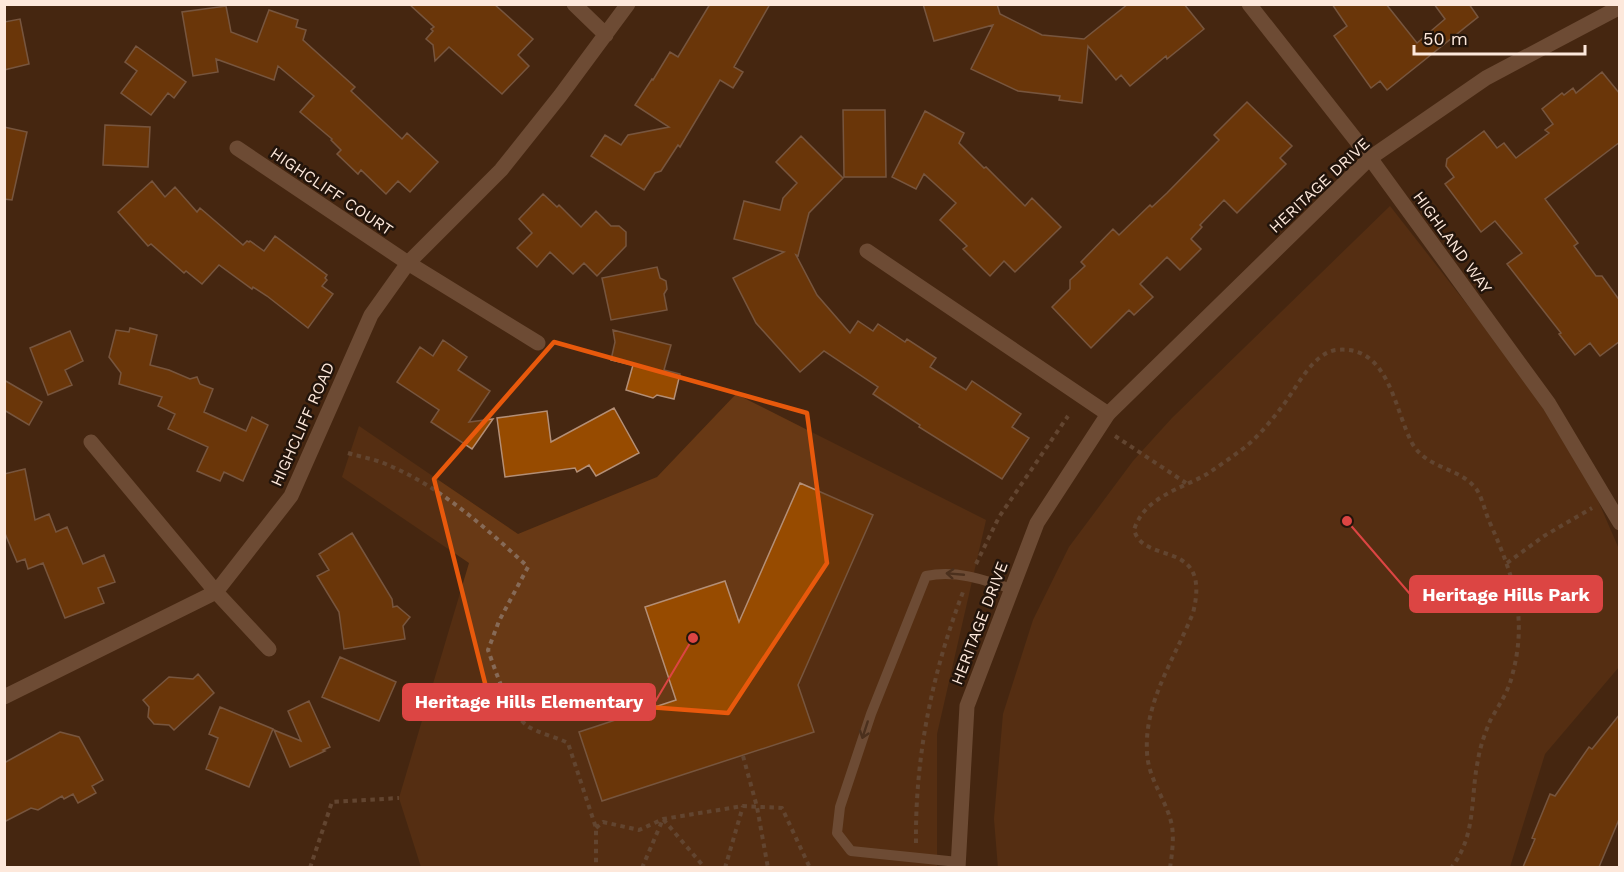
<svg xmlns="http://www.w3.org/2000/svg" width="1624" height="872" font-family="'Work Sans',sans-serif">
  <rect width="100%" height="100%" fill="#462711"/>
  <path fill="#683915" d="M1390 206 1526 380 1596 496 1619 549V667L1545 754 1510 867 998 868 994 819 1003 714 1033 620 1069 547 1133 461 1172 418Z
    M736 394 986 520 937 734V867H421L399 798 469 563 342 477 359 426 518 534 657 477Z"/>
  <path fill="#974b00" stroke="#b48f76" stroke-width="1.5" d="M409 4H494L533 39 518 55 529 66 502 94 449 47 435 61 433 45 426 39 433 31 431 29 434 27Z
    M710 4H770L734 67 743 72 733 88 720 80 680 147 678 145 661 171 655 173 644 190 591 156 605 135 621 145 628 135 669 127 635 105 652 79 653 80 670 52 678 57Z
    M923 4H997L1000 14 1042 35 1084 39 1128 4H1184L1204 29 1167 59 1166 56 1130 86 1121 75 1116 80 1088 46 1082 103 1059 100 1060 96 1018 91 971 69 993 25 934 41Z
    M1332 4H1386L1417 43 1445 19 1434 4H1469L1478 17 1387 90 1380 81 1371 88 1334 36 1347 26Z
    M226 6 231 32 257 42 269 10 298 20 296 27 306 30 303 40 355 87 351 91 402 139 407 133 438 162 410 192 398 181 386 194 361 170 358 174 337 154 341 150 331 140 332 139 300 112 314 96 278 66 274 80 216 59 218 72 193 76 182 12Z
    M20 19 29 64 4 70V22Z
    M136 46 186 82 174 98 168 93 151 115 121 93 137 71 125 62Z
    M1602 72 1620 94V142L1545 199 1578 243 1574 246 1596 276H1602L1620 301V341L1600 356 1590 343 1575 355 1559 334 1561 333 1507 264 1522 253 1495 221 1481 232 1445 184 1454 177 1446 166 1447 159 1484 131 1497 148 1504 143 1516 158 1549 133 1545 130 1553 124 1542 109 1562 93 1564 95 1573 88 1576 93Z
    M1247 102 1292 146 1280 158 1286 164 1237 213 1224 200 1200 225 1202 227 1191 239 1201 249 1180 270 1167 257 1140 284 1153 297 1134 315 1129 310 1091 348 1052 307 1070 289V280L1085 266 1081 262 1113 229 1119 235 1150 205 1152 207 1167 193 1219 140 1214 135Z
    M843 110H885L886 177H844Z
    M925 111 964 133 959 143 984 168 986 167 1025 206 1032 198 1061 227 1015 272 1004 261 990 276 963 249 967 246 940 220 956 203 924 174 916 189 892 177Z
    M105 125 150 127 148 167 103 165Z
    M4 127 27 132 12 200 4 199Z
    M801 136 843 178 809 213 798 256 796 255 817 295 850 333 858 321 873 331 878 324 905 342 907 339 936 358 930 367 966 390 972 381 1021 414 1012 427 1029 438 1002 479 919 427 920 425 873 394 878 387 824 351 800 372 756 323 733 278 784 252 734 239 744 201 780 210 783 198 797 183 776 162Z
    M152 181 165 197 175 187 197 212 200 208 243 245 247 241 249 242 250 241 264 251 275 236 327 275 325 278 327 280 322 286 333 294 308 328 267 296 253 287 252 289 219 265 202 284 186 271 184 273 151 244 148 246 118 212Z
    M543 194 557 207 559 205 581 227 596 211 611 226H619L626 232V246L597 276 584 263 573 274 550 252 537 267 517 248 532 233 519 219Z
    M657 267 660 278 666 281 667 289 664 294 667 310 611 320 602 278Z
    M130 328 157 335 150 365 169 370 190 379 197 377 200 384 213 389 204 412 246 431 252 417 268 425 243 481 224 472 220 481 197 471 208 447 168 429 175 414 158 406 162 397 119 384 121 373 109 357 116 330 129 332Z
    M613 330 671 345 664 370 680 374 674 399 657 395 653 398 626 390 633 365 611 360 615 342Z
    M70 331 83 361 65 370 72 385 48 395 30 348Z
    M443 340 467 357 458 370 490 391 469 422 493 419 472 449 431 422 439 410 397 382 420 347 433 356Z
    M4 380 42 402 29 425 4 410Z
    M614 408 639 453 596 476 589 465 577 472 575 468 505 477 497 418 547 411 551 442Z
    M25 469 35 520 49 514 56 532 67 527 83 564 104 555 115 582 98 588 104 603 65 618 43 563 28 569 25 559 17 562 4 531V474Z
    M800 483 873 515 798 685 814 732 602 801 579 732 676 700 645 607 725 581 739 622Z
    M352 533 392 599 393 607 397 606 410 617 403 626 405 639 344 649 339 612 317 576 329 570 319 554Z
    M340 657 396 682 379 721 322 697Z
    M198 674 214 693 174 730 169 725 154 724 148 717 149 707 143 700 169 677 193 679Z
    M309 701 330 747 323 750 325 751 290 767 274 730 301 741 288 711Z
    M220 707 273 729 249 787 206 769 218 738 209 734Z
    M1620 714V817L1599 867H1523L1535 839 1532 838 1550 794 1555 796 1589 747 1592 749Z
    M60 732 79 737 103 780 92 786 96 793 78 803 73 794 64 799 62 796 38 810 31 808 4 822V763Z"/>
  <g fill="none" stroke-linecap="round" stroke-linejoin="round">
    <path stroke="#866a57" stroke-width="4" stroke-dasharray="4.5 4.5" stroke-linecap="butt" d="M1115 436 1186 483
      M348 453C361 457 375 459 388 465 441 487 487 529 528 567L499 621 488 650C496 672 509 714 529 727 541 734 556 737 568 743L596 828V868
      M1507 563 1544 536 1592 508
      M976 564 999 517 1068 416
      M743 756 757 807 768 868
      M596 828 603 822 639 830 663 819 743 806 782 808 810 868
      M916 843C915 757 932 673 963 592
      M310 868 332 802 399 798
      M642 868 663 819 705 868
      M725 868 743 806
      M1170 868C1172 854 1174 840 1172 826 1167 800 1148 780 1147 752 1144 702 1175 658 1193 613 1212 537 1144 566 1134 530 1144 497 1181 489 1207 474 1219 466 1232 457 1244 448 1258 437 1270 422 1281 408 1295 391 1312 353 1336 350 1389 344 1394 409 1412 443 1427 470 1461 467 1477 490 1483 500 1485 512 1490 523 1514 577 1528 618 1512 676 1508 693 1498 706 1490 721 1485 733 1480 747 1478 760 1470 798 1477 835 1451 868"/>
    <path stroke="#9d7961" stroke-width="10" d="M958 862 851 851 837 833 840 807 871 714 926 576C956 570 982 579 1012 589"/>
    <path stroke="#9d7961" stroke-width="15" d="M574 4 606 35
      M237 148 408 263 538 343
      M1370 158 1486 78 1620 7
      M867 251 1108 414
      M91 442 216 592 269 649
      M4 697 216 592 291 496 371 315 408 263 501 170 560 96 628 4"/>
    <path stroke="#9d7961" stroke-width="15" d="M1249 4 1370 158 1549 404 1620 523
      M958 868 967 706 1037 523 1108 414 1370 158"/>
  </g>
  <defs><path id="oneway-shaft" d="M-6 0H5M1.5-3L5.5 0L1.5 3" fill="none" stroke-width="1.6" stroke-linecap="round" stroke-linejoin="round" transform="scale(1.5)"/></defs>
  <g stroke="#533c2d">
    <use href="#oneway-shaft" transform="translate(955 574) rotate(-175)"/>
    <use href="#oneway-shaft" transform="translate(865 730) rotate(108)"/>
  </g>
  <path d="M0 0H1624V872H0ZM554 342 807 413 827 563 728 713 488 695 434 479Z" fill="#462711" fill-opacity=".55" fill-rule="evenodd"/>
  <path fill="none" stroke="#e8590c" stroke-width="4.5" stroke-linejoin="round" d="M554 342 807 413 827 563 728 713 488 695 434 479Z"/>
  <g text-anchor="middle" stroke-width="5" stroke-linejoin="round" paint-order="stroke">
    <g font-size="16" fill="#fde8db" stroke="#22140b">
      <text transform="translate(1319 185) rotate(-43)" y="6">HERITAGE DRIVE</text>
      <text transform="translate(332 191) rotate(34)" y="6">HIGHCLIFF COURT</text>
      <text transform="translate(1453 242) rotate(54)" y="6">HIGHLAND WAY</text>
      <text transform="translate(302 424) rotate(-66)" y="6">HIGHCLIFF ROAD</text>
      <text transform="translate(979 623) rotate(-69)" y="6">HERITAGE DRIVE</text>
    </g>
  </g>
  <path fill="none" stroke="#dc4543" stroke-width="2" d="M1347 521L1410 594M693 638L655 702"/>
  <g fill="#dc4543" stroke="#22140b" stroke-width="2">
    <circle cx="1347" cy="521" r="6"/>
    <circle cx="693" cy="638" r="6"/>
  </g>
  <g fill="#dc4543" stroke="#dc4543" stroke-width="2">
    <rect x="1410" y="576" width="192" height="36" rx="6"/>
    <rect x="403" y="684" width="252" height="36" rx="6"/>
  </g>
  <g font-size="18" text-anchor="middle" font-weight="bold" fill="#fff">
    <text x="1506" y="601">Heritage Hills Park</text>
    <text x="529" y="708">Heritage Hills Elementary</text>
  </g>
  <rect width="1624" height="872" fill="none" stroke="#fde8db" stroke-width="12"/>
  <path d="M1414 45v9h171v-9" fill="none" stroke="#fde8db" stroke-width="3"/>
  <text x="1423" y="45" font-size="18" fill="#fde8db" stroke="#22140b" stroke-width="4.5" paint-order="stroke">50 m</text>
</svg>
